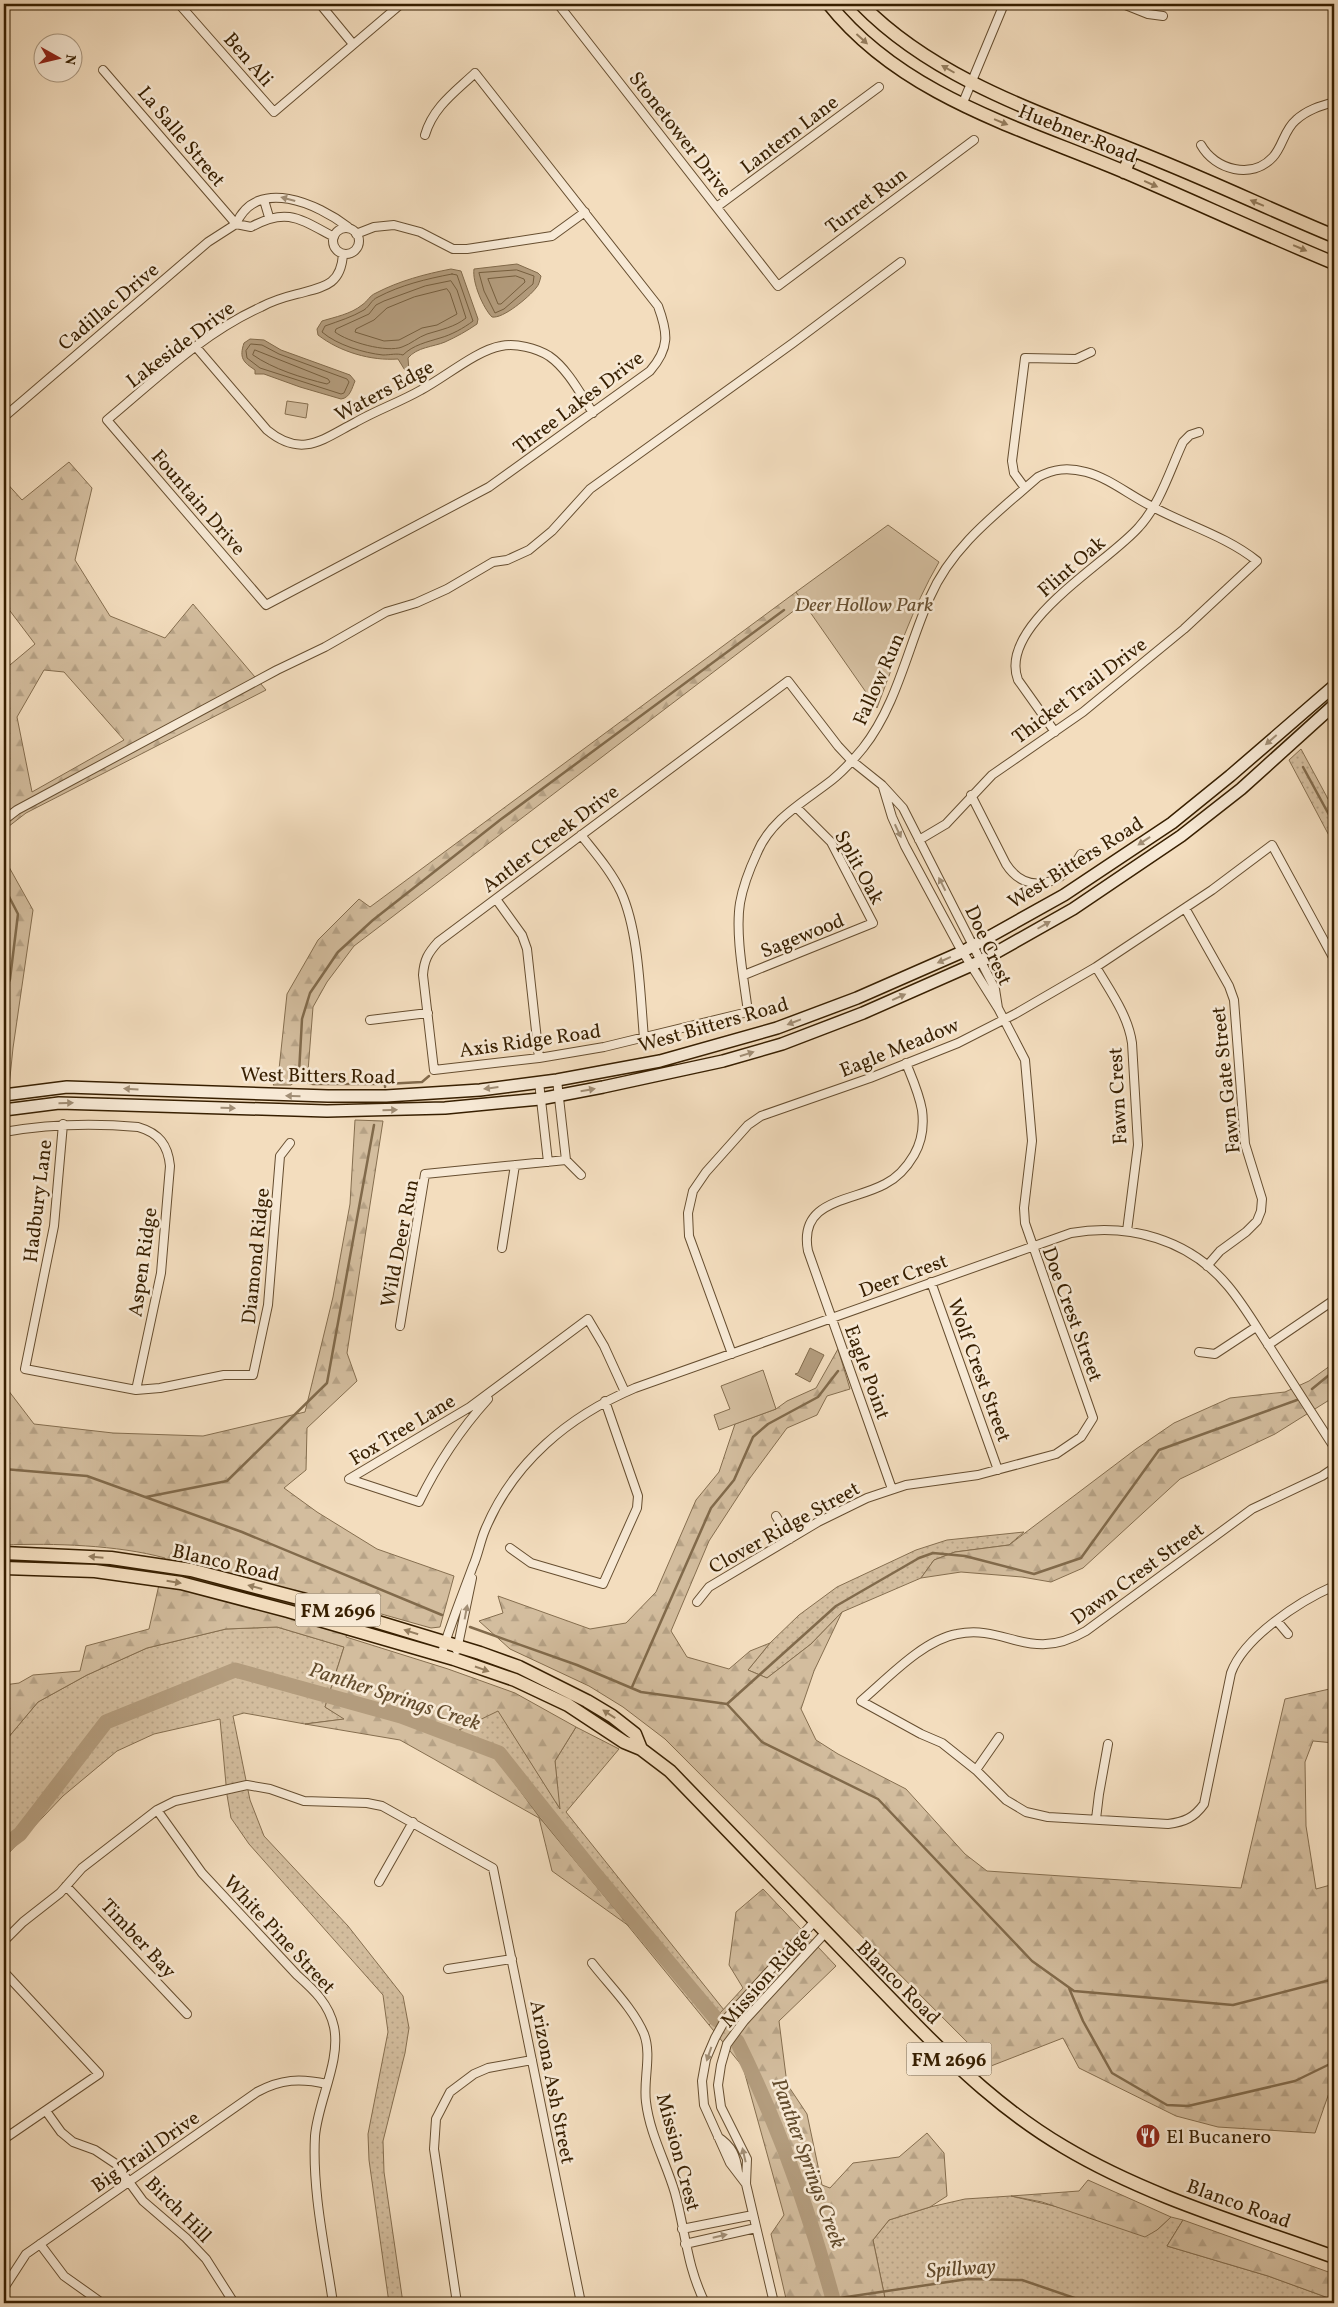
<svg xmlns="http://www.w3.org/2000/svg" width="1338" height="2307" font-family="Vollkorn,serif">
  <defs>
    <pattern id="grass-dots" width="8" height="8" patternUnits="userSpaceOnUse" patternTransform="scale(1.25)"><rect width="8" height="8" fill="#d3bd9e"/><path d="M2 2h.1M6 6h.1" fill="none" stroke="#b6a286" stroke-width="1.8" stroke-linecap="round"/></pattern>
    <pattern id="forest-firs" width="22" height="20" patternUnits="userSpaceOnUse" patternTransform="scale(1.25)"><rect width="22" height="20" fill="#d3bd9e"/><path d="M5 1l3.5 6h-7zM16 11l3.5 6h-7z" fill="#b6a286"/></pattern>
  </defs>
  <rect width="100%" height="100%" fill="#f3ddbe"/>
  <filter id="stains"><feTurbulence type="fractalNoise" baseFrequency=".004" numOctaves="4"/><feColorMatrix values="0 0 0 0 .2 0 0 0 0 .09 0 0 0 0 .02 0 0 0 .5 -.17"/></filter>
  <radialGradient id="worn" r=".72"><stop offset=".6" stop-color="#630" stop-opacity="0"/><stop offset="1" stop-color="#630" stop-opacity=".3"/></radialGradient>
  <path fill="url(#grass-dots)" stroke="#856e4f" d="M1301 749 1334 810V845L1289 760Z
    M1024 1532 1009 1545 955 1552 934 1560 921 1578 842 1612 811 1644 767 1678 748 1670 770 1643 799 1615 837 1587 916 1550 947 1540Z
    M277 1627 344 1647 325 1707 345 1719 305 1724 244 1713 233 1716 250 1800 264 1836 348 1926 403 1996 409 2028 405 2053 383 2141 384 2172 403 2303H389L369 2160 368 2134 388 2032 383 1995 249 1844 231 1818 227 1795 220 1719 154 1734 117 1751 63 1796 4 1858V1748L7 1739 38 1702 87 1675 147 1648 226 1629Z
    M498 1710 559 1807 555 1761 576 1727 619 1749 566 1812 724 2010 709 2025 540 1818 496 1758 459 1730Z
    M1011 2196 1157 2230 1171 2217 1183 2220 1167 2246 1268 2276 1334 2300V2303H886L873 2240 889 2220 930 2207 965 2199Z"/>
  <path fill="url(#forest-firs)" stroke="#856e4f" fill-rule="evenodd" d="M69 462 92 488 75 560 110 616 165 638 193 604 266 690 26 813 4 830V670L35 644 4 603V480L22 500ZM44 670 64 672 124 740 32 792 17 717Z
    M796 592 804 603 354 946 327 982 313 1007 308 1071 291 1085H273L278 1079 287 994 318 940 359 899 370 907Z
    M4 858 33 910 13 1048 9 1087 4 1088Z
    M355 1120 383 1121 347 1353 357 1381 307 1428 306 1470 284 1488 317 1512 377 1549 454 1576 440 1627 431 1628 353 1606 346 1637 448 1669 515 1693 576 1727 555 1761 560 1809 498 1711 459 1730 496 1758 540 1818 629 1926 552 1871 539 1818 400 1740 305 1724 344 1719 325 1707 344 1647 277 1627 226 1629 147 1648 87 1675 38 1702 7 1739 4 1748V1685L19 1683 33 1675 80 1671 86 1646 149 1629 165 1558C118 1545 53 1543 4 1545V1391L8 1390 34 1424 113 1433 203 1436 305 1412 333 1297 350 1204Z
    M838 1349 850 1389 827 1396 817 1415 787 1428 750 1478 709 1541 671 1631 687 1657 729 1669 750 1651 770 1643 748 1670 767 1678 811 1644 842 1612 814 1671 801 1709 816 1740 838 1754 906 1789 965 1854 987 1871 1241 1888 1285 1699 1334 1688V1743L1313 1741 1305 1762 1306 1826 1316 1889 1334 1884V2091L1329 2093 1315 2133 1218 2127 1176 2116 1079 2068 1063 2038 991 2066 665 1739 623 1707 589 1686 510 1649 479 1621 503 1613 498 1596 590 1629 626 1623 656 1592 696 1500 719 1472 735 1424 776 1409 787 1401 816 1388Z
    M1334 1363V1397L1275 1434 1180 1479 1083 1568 1051 1582 1022 1577 961 1572 921 1578 934 1560 955 1552 1009 1545 1136 1449 1174 1423 1230 1398 1285 1392 1309 1381Z
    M763 1889 836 1966 779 2021 787 2084 807 2114 822 2185 830 2188 853 2163 899 2157 927 2133 944 2153 947 2196 930 2207 889 2220 873 2240 886 2303H787L771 2234 784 2215 743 2067 709 2025 743 1988 729 1965 736 1912Z
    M1088 2180 1171 2217 1157 2230 1145 2237 1042 2202 1011 2196 1079 2191Z
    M1183 2220 1334 2274V2300L1268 2276 1167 2246Z"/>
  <path fill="#d3bd9e" stroke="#856e4f" d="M287 401 308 404 306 418 285 414Z
    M888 525 939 562C912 608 896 658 877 708L796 592Z
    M763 1370 776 1409 719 1430 714 1415 730 1409 721 1386Z"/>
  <path fill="#b39c7d" stroke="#816a4b" d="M517 264 538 273 541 276C540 280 539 285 536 288 529 297 503 319 492 317 483 308 472 282 474 269Z
    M451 269 461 271 478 319 477 324C467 331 456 337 445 342 433 347 417 347 408 358L409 371 406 372 398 359C371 361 340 352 318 335L317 329 322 321C335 317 351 314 362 305 368 301 369 296 376 293 399 281 425 274 451 269Z
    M250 339 264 340 281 350 350 375 355 381C352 388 350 398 341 399L300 387 264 374H255V370C243 362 239 358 244 343Z
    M810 1348 824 1355 810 1382 795 1374 798 1373Z"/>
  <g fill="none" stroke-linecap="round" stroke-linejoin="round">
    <path stroke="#755e3e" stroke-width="1" d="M517 270 534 276 533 284 504 309 495 313 484 291 479 273Z
      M452 274 457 275 473 321C464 328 451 335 440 338 427 342 413 345 403 355 397 353 390 355 383 355 364 353 337 345 322 332L325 326C339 321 352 317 364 310 370 306 371 300 378 297 401 285 426 279 452 274Z
      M516 276 524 279 525 282 501 304H498L488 279Z
      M451 281 457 290 466 318C455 327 440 330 427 334 418 337 411 344 402 347 387 353 348 342 335 332L336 329 369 314 376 305 384 301 425 286Z
      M447 289 450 293 457 314 437 325 422 328 399 340 384 341 355 332 356 329 374 320 387 308 414 297Z
      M251 344 262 345 279 354 347 379 349 382 344 393 341 394 260 368 247 358 246 351Z
      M255 350 328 379 330 382 327 384C302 378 273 369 253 355Z"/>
    <path stroke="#816a4b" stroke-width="2.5" d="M1303 767 1334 824
      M4 887 18 914 10 979 4 996
      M385 1084 422 1082 429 1076
      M385 1087V1084H313L303 1081 299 1073 302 1019 310 993 338 952 373 920 500 820 784 610
      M1312 1389 1334 1371
      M4 1469 87 1476 242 1532 442 1615
      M146 1497 227 1481 327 1383 374 1125
      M470 1627 577 1665 641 1692 727 1704 762 1742 878 1799 1032 1961 1074 1991 1233 2005 1334 1979
      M632 1687 711 1508 734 1480 753 1437 768 1424 818 1397 838 1371
      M727 1704 836 1606 919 1558 933 1553 965 1556 1034 1574 1081 1558 1159 1450 1297 1400
      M1069 1988 1083 2021 1112 2073 1167 2105 1188 2106 1295 2081 1334 2062
      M833 2299 968 2279 1022 2280 1089 2303"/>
    <path stroke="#b39c7d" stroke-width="15" d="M4 1846 20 1834 106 1722 235 1670 401 1716 499 1753 591 1869 717 2020
      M737 2041C778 2124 810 2213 834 2303"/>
    <defs>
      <path id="street" d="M179 4 274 112 401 4
        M320 4 353 44
        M558 4 778 286 974 140
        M1123 4 1148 14 1163 16
        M103 70 236 224
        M962 105 1004 4
        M1201 145C1215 170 1252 180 1273 157 1283 146 1284 130 1296 120 1307 110 1320 106 1334 102
        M264 200 269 217
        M718 206 879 87
        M236 224C257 176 318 204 348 227
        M236 224 251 227C287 207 300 219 334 237
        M333 241a13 13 0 1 1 26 0a13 13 0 1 1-26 0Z
        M356 234 374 227 394 225 420 232 453 249H467L552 236 585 212
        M343 254C341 286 323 287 297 294 285 297 272 301 261 307 203 333 155 380 107 420L266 605 489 487 650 371C670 348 668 333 658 306L475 73C455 92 433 107 425 135
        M196 347 267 430C302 459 323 439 356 422 377 410 400 402 421 390 444 378 477 350 501 346 516 343 536 348 549 356 568 369 581 395 593 413
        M4 417 208 242 236 224
        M1025 488 1014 473 1012 461 1025 358 1076 359 1091 352
        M1055 732 1018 680C997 625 1109 562 1139 527 1160 504 1170 470 1183 442L1190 435 1199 432
        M971 795 1006 864C1027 897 1065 884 1081 854
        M4 820 17 810 277 670 325 647 386 612 416 603 447 589 493 562 507 560 529 550 552 531 590 489 793 343 901 262
        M581 835C596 854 611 871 621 892 639 932 640 993 644 1038
        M919 840 946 824 992 775 1083 712 1184 629 1257 561C1226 536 1186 525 1151 506 1129 495 1109 478 1086 472 1067 467 1054 469 1038 477 997 513 952 546 930 597 908 646 897 705 863 748 854 759 843 771 832 780 804 802 771 819 757 853 750 868 743 886 740 903 735 934 744 980 748 1012L604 1047 539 1058 434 1070 423 975C424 960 428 953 438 942L788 681 838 746 852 761 882 785 903 808 995 989 998 1008
        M496 899 522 935 527 949 539 1058
        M1185 908 1229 986 1234 1000 1245 1144 1262 1199 1261 1211 1257 1221 1246 1232 1220 1251 1207 1266
        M1096 967C1110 991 1128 1015 1132 1043L1138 1145 1127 1231
        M744 975 873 923 831 842 796 807
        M370 1020 428 1013
        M557 1080 566 1160
        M539 1082 548 1162
        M63 1124 54 1226 25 1369 136 1390 160 1388 224 1375H253L268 1305 280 1156 290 1143
        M4 1132C49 1124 93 1123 138 1127 159 1133 168 1145 170 1166L161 1273 136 1390
        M502 1248 515 1165
        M931 1282 998 1470
        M400 1326 425 1174 566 1160 581 1175
        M1268 1345 1334 1300
        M1199 1352 1215 1354 1256 1327
        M732 1354 689 1236 688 1213 693 1191 706 1172 748 1125 761 1116 870 1078 958 1043 1015 1014 1096 967 1212 890 1272 845 1334 959
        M1334 1468 1322 1476 1252 1509 1086 1631C1029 1664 1007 1624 957 1634 923 1640 887 1679 861 1701L921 1734 942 1743 976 1770 1006 1800 1026 1812 1048 1817 1168 1824C1184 1822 1194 1818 1204 1804L1231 1673C1244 1637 1300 1601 1334 1586
        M349 1479 470 1407 588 1319 604 1346 625 1392
        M349 1479 419 1502C438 1463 460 1430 488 1399
        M892 1489 808 1251C798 1199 852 1202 885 1184 897 1178 907 1167 914 1155 922 1141 924 1125 922 1110 919 1093 912 1078 906 1063
        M776 1516 790 1539
        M510 1548 531 1563 603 1584 637 1508 638 1496 605 1401
        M697 1602 709 1587 818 1522 867 1498 906 1485 978 1475 1056 1454 1081 1437 1093 1418 1025 1223 1024 1208 1032 1141 1025 1060 998 1008 959 946 905 846 892 817 883 787
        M1277 1621 1288 1634
        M457 1650 472 1578
        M441 1656C450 1625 462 1596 473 1566 478 1555 480 1542 485 1530 513 1462 569 1416 635 1388L1071 1233C1129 1223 1189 1239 1228 1286 1244 1305 1257 1328 1271 1349 1292 1382 1313 1415 1334 1447
        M976 1770 999 1737
        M157 1810 202 1873 297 1975C314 1990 329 2004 334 2027 341 2061 318 2101 315 2136 312 2191 325 2248 333 2303
        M1096 1819 1099 1794 1108 1744
        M379 1882 413 1822
        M66 1886 187 2014
        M4 1941 23 1922 60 1893 82 1868 157 1810 175 1801 247 1785 270 1789 304 1801 367 1803 382 1806 493 1868 581 2303
        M592 1963C609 1985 633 2008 644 2034 652 2055 643 2080 646 2102 650 2135 666 2162 675 2193 686 2233 686 2264 705 2303
        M448 1969 512 1959
        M4 1972 99 2074 4 2139
        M46 2111 61 2132 73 2142 95 2150 116 2164 143 2201 186 2238 206 2259 234 2303
        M718 2137C732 2146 736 2156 738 2172
        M746 2184 730 2163 704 2105 702 2081 706 2059 715 2038 725 2020 814 1922
        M682 2229 753 2215
        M40 2244 64 2276 102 2303
        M685 2244 756 2228
        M4 2288 26 2254 257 2092C281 2079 300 2078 327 2084
        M457 2303 434 2149 436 2119 450 2092 474 2074 488 2068 532 2060
        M774 2303 746 2184 747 2159 721 2107 718 2085 721 2065 727 2044 744 2021 825 1933"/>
      <path id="secondary" d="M4 1095 67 1087 328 1096H386L480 1090 557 1080 660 1061 777 1028 857 998 962 952 1064 895 1172 823 1230 776 1334 686
        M4 1110 59 1103 327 1111 445 1108 540 1099 603 1087 723 1061 782 1044 863 1013 981 961 1073 909 1181 836 1241 789 1334 705"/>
      <path id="primary" d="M829 4C902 96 1021 128 1125 172 1195 202 1264 234 1334 263
        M861 4C940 85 1057 118 1160 161 1219 185 1276 212 1334 236
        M1124 172 1133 150
        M4 1553 111 1558 191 1570 302 1599 480 1653 519 1667 587 1701 612 1716 635 1734 641 1749
        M4 1568 95 1571 181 1583 288 1611 454 1659 515 1680 568 1705 624 1742 641 1749 670 1771 910 2019C957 2067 1006 2113 1064 2147 1148 2197 1243 2224 1334 2257"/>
    </defs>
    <use href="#street" stroke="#664e30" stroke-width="10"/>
    <use href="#secondary" stroke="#371f00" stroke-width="14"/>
    <use href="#primary" stroke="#371f00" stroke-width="15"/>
    <use href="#street" stroke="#f7e9d5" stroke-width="8"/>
    <use href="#secondary" stroke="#f7e9d5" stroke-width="11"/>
    <use href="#primary" stroke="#f3ddbe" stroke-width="12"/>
  </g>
  <defs><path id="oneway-solid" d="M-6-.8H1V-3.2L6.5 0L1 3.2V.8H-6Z" transform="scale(1.25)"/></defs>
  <g fill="#957e5f">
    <use href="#oneway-solid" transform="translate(862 39) rotate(42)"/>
    <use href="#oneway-solid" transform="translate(948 69) rotate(-150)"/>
    <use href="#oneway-solid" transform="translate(1001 122) rotate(22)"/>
    <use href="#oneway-solid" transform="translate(1151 184) rotate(24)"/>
    <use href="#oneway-solid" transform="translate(1257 203) rotate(-157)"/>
    <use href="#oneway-solid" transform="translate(1300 248) rotate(23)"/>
    <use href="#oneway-solid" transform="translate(96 1557) rotate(-175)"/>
    <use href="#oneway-solid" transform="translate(174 1582) rotate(9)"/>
    <use href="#oneway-solid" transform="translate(255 1587) rotate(-165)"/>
    <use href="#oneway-solid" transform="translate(411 1632) rotate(-163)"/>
    <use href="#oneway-solid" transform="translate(482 1669) rotate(19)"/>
    <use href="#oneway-solid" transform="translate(609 1714) rotate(-147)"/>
  </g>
  <g fill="#a18e75">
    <use href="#oneway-solid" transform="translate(288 199) rotate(-165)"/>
    <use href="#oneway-solid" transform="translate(1271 740) rotate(139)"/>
    <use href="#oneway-solid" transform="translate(898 831) rotate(65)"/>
    <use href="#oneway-solid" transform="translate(1144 841) rotate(146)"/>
    <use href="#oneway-solid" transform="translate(942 884) rotate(-117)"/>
    <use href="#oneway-solid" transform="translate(1044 925) rotate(-30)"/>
    <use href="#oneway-solid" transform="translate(944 960) rotate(156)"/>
    <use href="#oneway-solid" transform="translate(899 997) rotate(-24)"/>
    <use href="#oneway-solid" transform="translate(794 1022) rotate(159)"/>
    <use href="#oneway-solid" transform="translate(747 1054) rotate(-17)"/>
    <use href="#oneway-solid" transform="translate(491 1088) rotate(173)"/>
    <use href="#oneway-solid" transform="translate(131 1089) rotate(-177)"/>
    <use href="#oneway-solid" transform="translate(588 1090) rotate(-10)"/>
    <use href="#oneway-solid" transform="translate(293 1096) rotate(-179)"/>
    <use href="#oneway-solid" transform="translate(66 1103) rotate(-1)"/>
    <use href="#oneway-solid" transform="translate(228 1108) rotate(2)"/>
    <use href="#oneway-solid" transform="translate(390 1110) rotate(-1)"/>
    <use href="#oneway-solid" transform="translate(466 1612) rotate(-79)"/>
    <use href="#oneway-solid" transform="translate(709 2054) rotate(109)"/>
    <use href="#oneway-solid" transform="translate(744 2155) rotate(-103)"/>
    <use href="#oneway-solid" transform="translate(720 2236) rotate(-13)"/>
  </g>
  <defs>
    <symbol id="restaurant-disc" viewBox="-11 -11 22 22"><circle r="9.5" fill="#8f2418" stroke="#f7e9d5"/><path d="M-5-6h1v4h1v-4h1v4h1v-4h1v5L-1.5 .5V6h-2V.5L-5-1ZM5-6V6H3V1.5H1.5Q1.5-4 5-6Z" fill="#fff"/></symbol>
  </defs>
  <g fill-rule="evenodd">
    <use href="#restaurant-disc" x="1134" y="2122" width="28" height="28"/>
  </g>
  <g text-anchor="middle" stroke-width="5" stroke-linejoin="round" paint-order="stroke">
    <g fill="#f7e9d5" stroke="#715c40" stroke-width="1">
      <rect x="295.5" y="1593.5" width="85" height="33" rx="4"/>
      <rect x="906.5" y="2042.5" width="85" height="33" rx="4"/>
    </g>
    <g font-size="19" font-weight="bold" fill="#371f00">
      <text x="338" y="1617">FM 2696</text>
      <text x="949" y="2066">FM 2696</text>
    </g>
    <g font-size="20" fill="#371f00" stroke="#f7e9d5">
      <text transform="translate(249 59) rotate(49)" y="7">Ben Ali</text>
      <text transform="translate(1078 133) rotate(22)" y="7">Huebner Road</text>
      <text transform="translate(681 134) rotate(52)" y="7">Stonetower Drive</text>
      <text transform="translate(789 134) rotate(-37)" y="7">Lantern Lane</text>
      <text transform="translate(182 136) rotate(50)" y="7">La Salle Street</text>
      <text transform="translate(866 200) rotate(-37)" y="7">Turret Run</text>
      <text transform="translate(108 306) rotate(-40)" y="7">Cadillac Drive</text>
      <text transform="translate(180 344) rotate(-37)" y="7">Lakeside Drive</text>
      <text transform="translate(384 390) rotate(-28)" y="7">Waters Edge</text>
      <text transform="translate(578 402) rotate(-37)" y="7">Three Lakes Drive</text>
      <text transform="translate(199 502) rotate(49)" y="7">Fountain Drive</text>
      <text transform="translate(1071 566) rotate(-41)" y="7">Flint Oak</text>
      <text transform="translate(878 679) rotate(-66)" y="7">Fallow Run</text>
      <text transform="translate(1079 690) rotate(-37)" y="7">Thicket Trail Drive</text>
      <text transform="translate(550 838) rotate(-37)" y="7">Antler Creek Drive</text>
      <text transform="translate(1075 862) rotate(-32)" y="7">West Bitters Road</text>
      <text transform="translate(860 867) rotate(61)" y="7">Split Oak</text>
      <text transform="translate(802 935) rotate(-22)" y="7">Sagewood</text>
      <text transform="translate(989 945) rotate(65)" y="7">Doe Crest</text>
      <text transform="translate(713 1024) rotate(-16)" y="7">West Bitters Road</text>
      <text transform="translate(530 1040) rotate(-8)" y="7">Axis Ridge Road</text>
      <text transform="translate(899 1047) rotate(-22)" y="7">Eagle Meadow</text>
      <text transform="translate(318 1075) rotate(1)" y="7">West Bitters Road</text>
      <text transform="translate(1225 1080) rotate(-96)" y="7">Fawn Gate Street</text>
      <text transform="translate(1117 1096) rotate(-93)" y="7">Fawn Crest</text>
      <text transform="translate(37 1201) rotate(-83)" y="7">Hadbury Lane</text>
      <text transform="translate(399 1243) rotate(-79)" y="7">Wild Deer Run</text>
      <text transform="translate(255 1256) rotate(-84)" y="7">Diamond Ridge</text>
      <text transform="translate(142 1262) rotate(-82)" y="7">Aspen Ridge</text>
      <text transform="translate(903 1275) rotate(-20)" y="7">Deer Crest</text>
      <text transform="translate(1073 1314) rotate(70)" y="7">Doe Crest Street</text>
      <text transform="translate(980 1370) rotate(70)" y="7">Wolf Crest Street</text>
      <text transform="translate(868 1372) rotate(70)" y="7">Eagle Point</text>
      <text transform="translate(402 1429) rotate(-31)" y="7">Fox Tree Lane</text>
      <text transform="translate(784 1527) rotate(-29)" y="7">Clover Ridge Street</text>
      <text transform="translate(226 1562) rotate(13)" y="7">Blanco Road</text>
      <text transform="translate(1137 1573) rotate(-36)" y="7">Dawn Crest Street</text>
      <text transform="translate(280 1934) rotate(47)" y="7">White Pine Street</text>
      <text transform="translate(139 1938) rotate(47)" y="7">Timber Bay</text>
      <text transform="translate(765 1977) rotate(-49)" y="7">Mission Ridge</text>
      <text transform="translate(899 1982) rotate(45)" y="7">Blanco Road</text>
      <text transform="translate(553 2082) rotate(79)" y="7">Arizona Ash Street</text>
      <text transform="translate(145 2151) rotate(-35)" y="7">Big Trail Drive</text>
      <text transform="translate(679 2152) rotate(75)" y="7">Mission Crest</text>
      <text transform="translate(1239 2203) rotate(20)" y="7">Blanco Road</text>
      <text transform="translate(179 2209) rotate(45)" y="7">Birch Hill</text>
    </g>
    <g font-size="20" font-style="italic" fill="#664e2f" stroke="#f7e9d5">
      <text x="864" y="611">Deer Hollow Park</text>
    </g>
    <g font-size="20" fill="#371f00" stroke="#f7e9d5" text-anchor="start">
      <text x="1166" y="2143">El Bucanero</text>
    </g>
    <g font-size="21" font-style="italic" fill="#624b2c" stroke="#f7e9d5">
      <text transform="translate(395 1696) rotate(18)" y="7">Panther Springs Creek</text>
      <text transform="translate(809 2163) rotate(70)" y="7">Panther Springs Creek</text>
      <text transform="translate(961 2268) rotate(-4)" y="7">Spillway</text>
    </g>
  </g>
  <rect width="1338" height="2307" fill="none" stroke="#f3ddbe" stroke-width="20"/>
  <rect x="5" y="5" width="1328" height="2297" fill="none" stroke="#371f00" stroke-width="2.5"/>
  <rect x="10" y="10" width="1318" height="2287" fill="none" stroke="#371f00"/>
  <g transform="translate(58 58) rotate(98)"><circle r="24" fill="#f7e9d5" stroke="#aa9880"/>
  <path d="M0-4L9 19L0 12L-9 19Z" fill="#8f2418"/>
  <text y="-8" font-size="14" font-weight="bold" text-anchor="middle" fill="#371f00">N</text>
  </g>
  <rect width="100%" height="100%" filter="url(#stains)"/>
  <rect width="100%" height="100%" fill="url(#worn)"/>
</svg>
